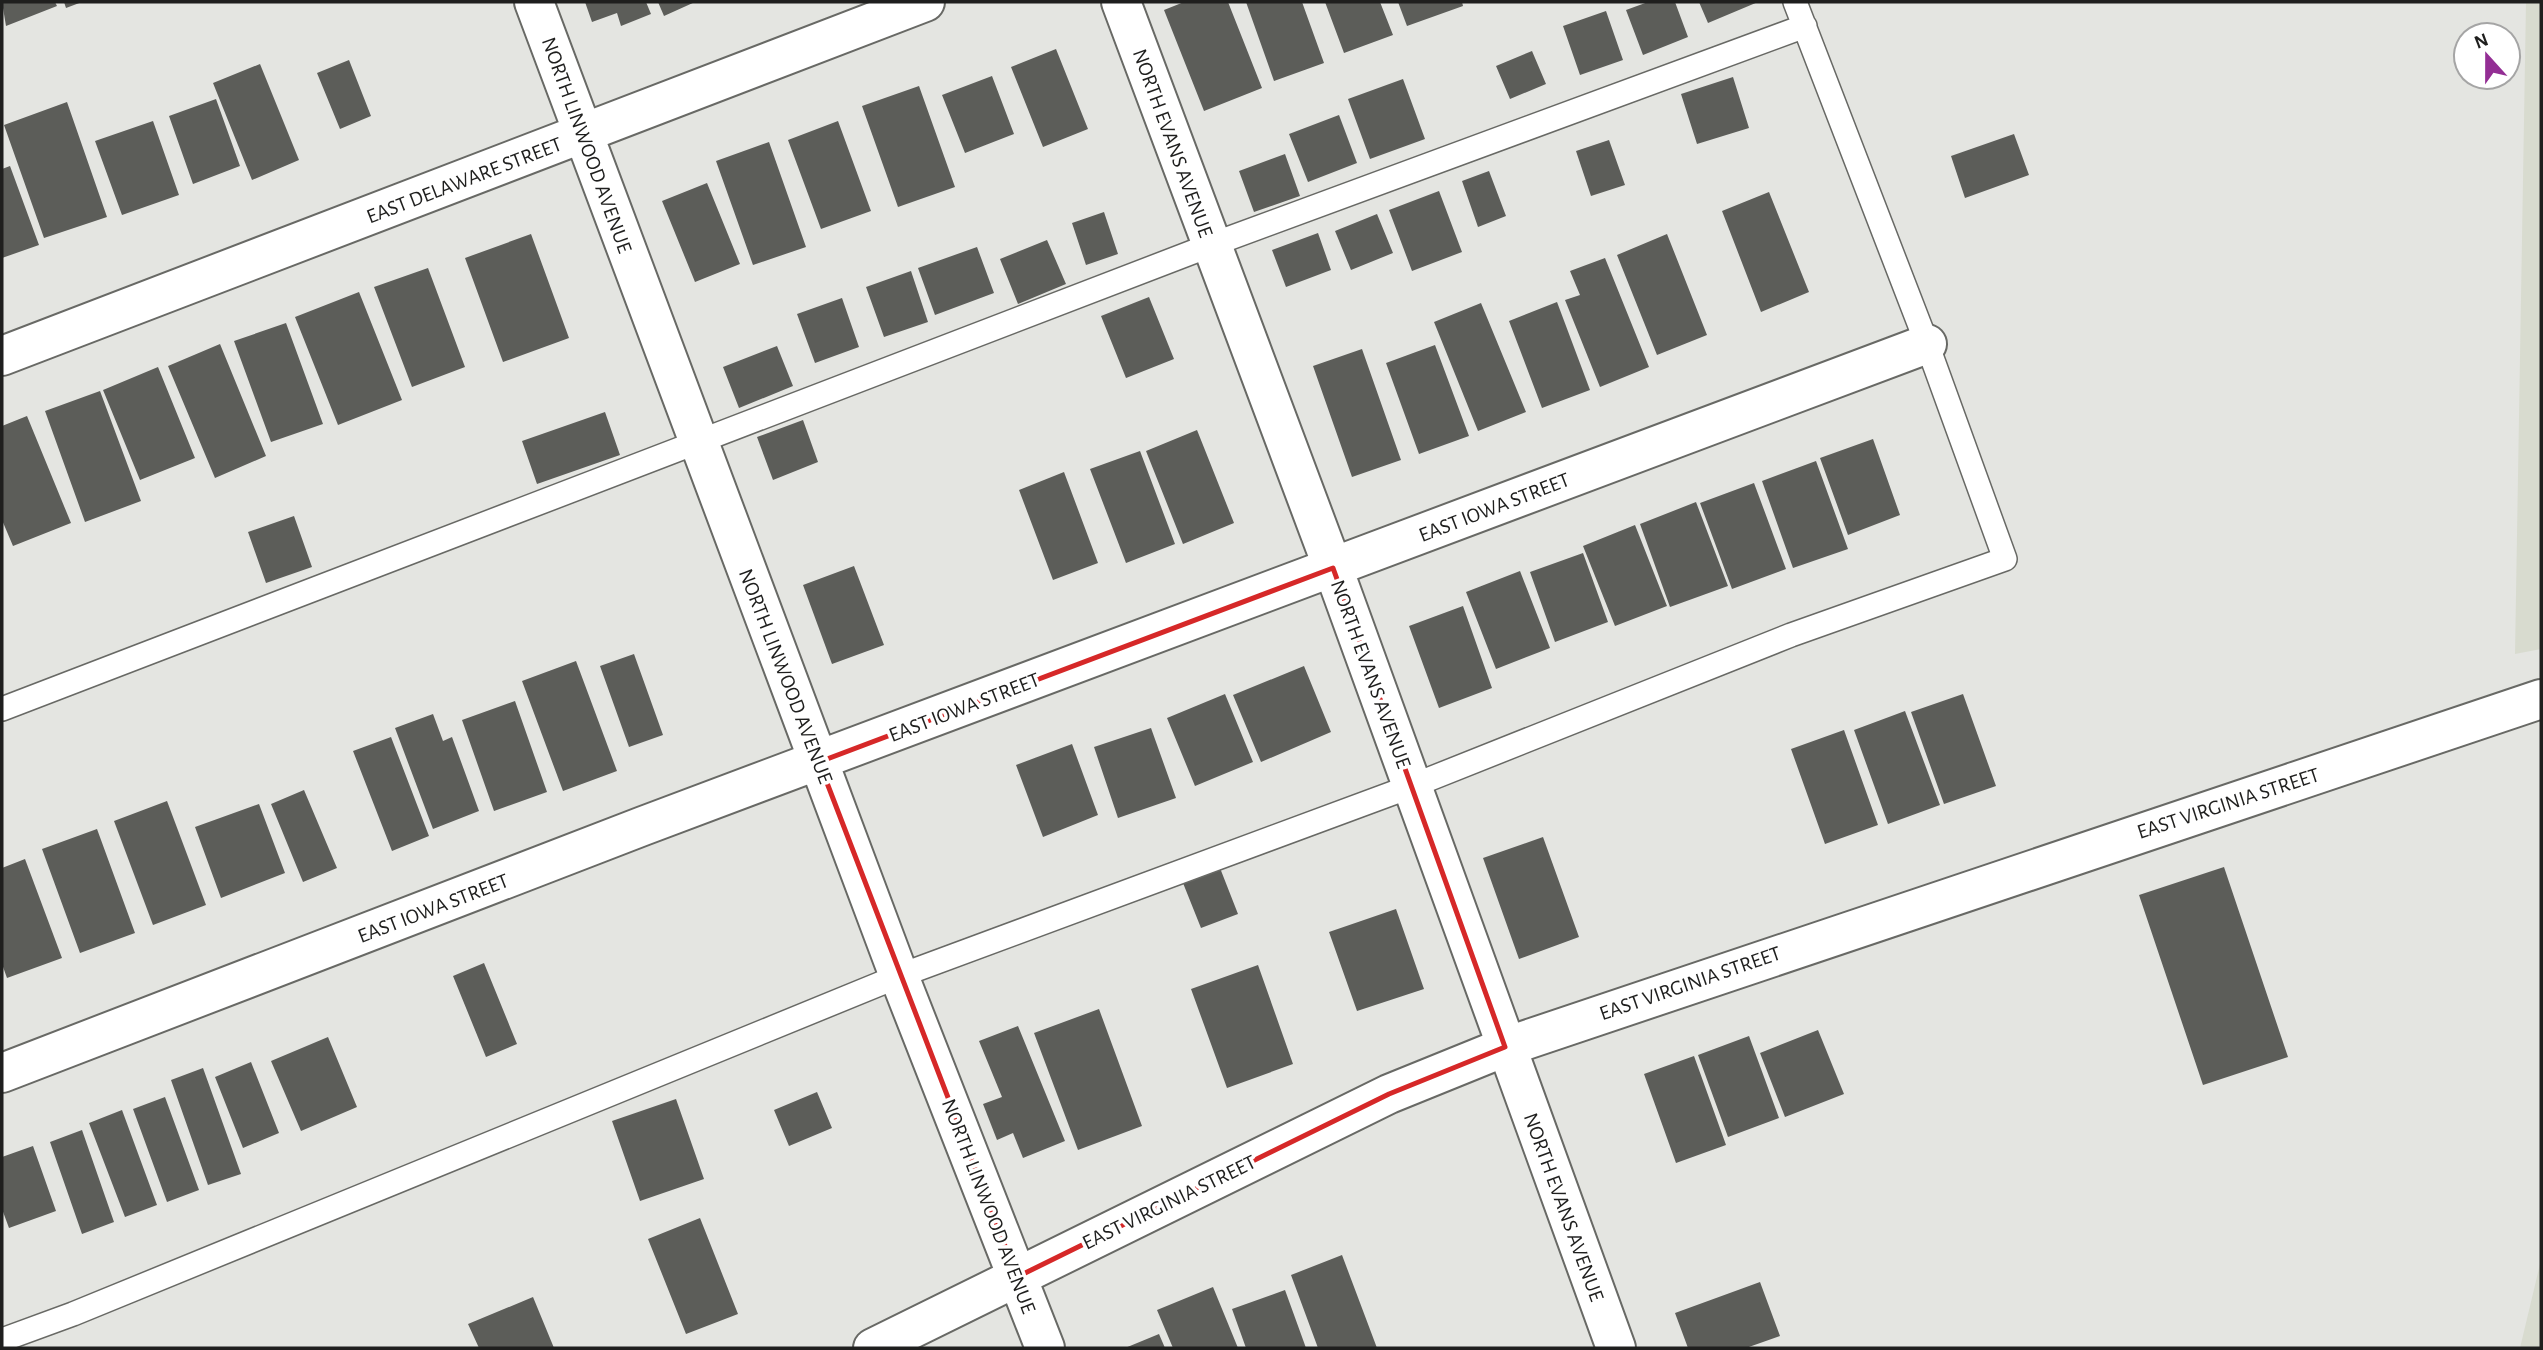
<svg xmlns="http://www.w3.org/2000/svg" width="2543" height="1350" font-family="'Alegreya Sans',sans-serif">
  <rect width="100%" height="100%" fill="#e4e5e1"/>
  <path fill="#d8dbcf" d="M2526 2H2541V649L2515 654Z
    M2541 1260V1348H2520Z"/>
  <path fill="#5c5d59" d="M2 2H55L57 6 6 26Z
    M64 2H82L66 8Z
    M585 2H646L651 14 621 26 617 13 592 22Z
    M658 2H695L664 16Z
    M1184 2H1228L1262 88 1204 111 1164 10Z
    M1246 2H1302L1324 63 1274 81Z
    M1325 2H1380L1393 35 1344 53Z
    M1398 2H1462L1463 6 1407 26Z
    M1648 2H1675L1688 37 1643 55 1626 10Z
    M1699 2H1758L1708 23Z
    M1606 11 1623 60 1580 75 1563 26Z
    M1056 49 1088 129 1043 147 1011 67Z
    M1532 51 1546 84 1510 99 1496 66Z
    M349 60 371 116 340 129 317 73Z
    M260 64 299 160 252 180 213 83Z
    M992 76 1014 134 965 153 942 95Z
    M1733 77 1749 128 1697 144 1681 94Z
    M1403 79 1425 139 1370 159 1348 99Z
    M919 86 955 187 898 207 862 106Z
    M216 99 240 166 193 184 169 116Z
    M67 102 107 217 44 238 4 125Z
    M1339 115 1357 163 1308 182 1289 134Z
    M153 121 179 195 122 215 95 141Z
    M838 121 871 211 821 229 788 140Z
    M2014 134 2029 175 1965 198 1951 156Z
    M1609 140 1625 185 1591 196 1576 151Z
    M769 142 806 247 753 265 716 161Z
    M1285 154 1300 196 1254 212 1239 171Z
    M10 166 39 245 2 258V169Z
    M1489 171 1506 216 1478 227 1462 181Z
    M707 183 740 264 695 282 662 201Z
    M1439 191 1462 252 1412 271 1389 210Z
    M1769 192 1809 292 1761 312 1722 211Z
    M1104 212 1118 254 1086 265 1072 223Z
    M1377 214 1393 253 1351 270 1335 231Z
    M1318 233 1331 270 1286 287 1272 250Z
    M531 234 569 338 503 362 465 258Z
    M1667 234 1707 335 1657 355 1617 255Z
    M1047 240 1066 284 1018 304 1000 259Z
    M977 247 994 293 935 315 918 268Z
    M1605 258 1649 367 1600 387 1565 300 1580 295 1570 271Z
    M428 268 465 367 412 387 374 287Z
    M911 271 928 322 884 337 866 287Z
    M359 292 402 400 338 425 295 317Z
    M1149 297 1174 359 1126 378 1101 316Z
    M842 298 859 347 815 363 797 314Z
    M1557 302 1590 390 1542 408 1509 321Z
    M1481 303 1526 412 1478 431 1434 322Z
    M286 323 323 424 271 442 234 341Z
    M220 344 266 456 215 478 168 366Z
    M1435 345 1469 436 1419 454 1386 363Z
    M777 346 793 386 739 408 723 367Z
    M1362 349 1401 460 1352 477 1313 366Z
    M158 367 195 458 140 480 103 390Z
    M100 391 141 501 85 522 45 411Z
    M605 412 620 455 537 484 522 441Z
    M27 416 71 523 13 546 2 520V426Z
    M803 420 818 462 773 480 757 437Z
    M1197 430 1234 523 1183 544 1146 451Z
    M1873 439 1900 515 1848 535 1820 458Z
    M1140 451 1175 544 1126 563 1090 469Z
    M1816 461 1848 549 1793 568 1762 481Z
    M1064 472 1098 563 1053 580 1019 490Z
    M1754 483 1786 569 1732 589 1700 503Z
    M1696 502 1728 586 1670 607 1640 524Z
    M294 516 312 567 266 583 248 532Z
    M1635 525 1667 606 1615 626 1583 546Z
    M1583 553 1608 622 1555 642 1530 572Z
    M854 566 884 645 832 664 803 585Z
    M1520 571 1550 648 1496 669 1466 592Z
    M1463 606 1492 688 1439 708 1409 626Z
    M634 654 663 735 629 747 600 666Z
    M576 661 617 771 563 791 522 681Z
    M1304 666 1331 732 1261 762 1233 695Z
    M1225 694 1253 762 1195 786 1167 718Z
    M1963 694 1996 786 1944 804 1911 712Z
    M515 701 547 792 494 811 462 720Z
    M1905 711 1940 805 1888 824 1854 730Z
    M433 714 443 741 452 737 479 811 433 829 395 728Z
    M1151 728 1176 798 1118 818 1094 747Z
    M1844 730 1878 825 1825 844 1791 749Z
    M391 737 429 836 392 851 353 751Z
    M1072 744 1098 815 1043 837 1016 765Z
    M304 790 337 868 303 882 271 804Z
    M167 801 206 905 153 925 114 821Z
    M259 804 285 873 221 898 195 827Z
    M97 829 135 933 80 953 42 849Z
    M1543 837 1579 937 1519 959 1483 858Z
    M25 859 62 958 7 978 2 964V868Z
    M2224 867 2288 1057 2203 1085 2139 895Z
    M1220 868 1238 914 1201 928 1183 883Z
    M1396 909 1424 989 1357 1011 1329 932Z
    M484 963 517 1044 486 1057 453 976Z
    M1258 965 1293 1064 1227 1088 1191 989Z
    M1099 1009 1142 1126 1078 1150 1034 1033Z
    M1018 1026 1065 1141 1023 1158 1013 1133 997 1140 983 1104 1002 1097 979 1041Z
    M1818 1030 1844 1094 1785 1117 1760 1053Z
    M1749 1036 1779 1118 1728 1137 1698 1055Z
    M328 1037 357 1107 301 1131 271 1061Z
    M1694 1056 1726 1145 1676 1163 1644 1074Z
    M251 1062 279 1133 243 1148 215 1077Z
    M203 1068 241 1174 208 1185 171 1080Z
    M817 1092 832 1128 789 1146 774 1110Z
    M165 1097 199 1190 167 1202 133 1109Z
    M676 1099 704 1179 640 1201 612 1121Z
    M122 1110 157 1205 125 1217 89 1123Z
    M82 1130 114 1222 82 1234 50 1142Z
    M33 1146 56 1211 9 1228 2 1209V1157Z
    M700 1218 738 1314 686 1334 648 1239Z
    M1342 1255 1377 1348H1318L1291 1275Z
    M1760 1282 1780 1336 1746 1348H1688L1675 1313Z
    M1213 1287 1238 1348H1173L1157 1310Z
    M1285 1290 1306 1348H1246L1232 1309Z
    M533 1297 554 1348H479L468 1324Z
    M1159 1334 1165 1348H1125Z"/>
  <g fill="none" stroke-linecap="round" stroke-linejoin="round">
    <defs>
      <path id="service" d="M2 709 1211 245 1805 26
        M2 1340 73 1314 899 976 1412 786 1791 635 2005 559 1927 344 1795 2"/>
      <path id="minor" d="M534 2 899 976 1045 1348
        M1121 2 1333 568 1616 1348
        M2 356 925 2
        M2 1073 643 826 1927 344"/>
      <path id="secondary" d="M873 1348 1389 1094 1505 1047 2541 699"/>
    </defs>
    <use href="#service" stroke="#686965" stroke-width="26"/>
    <use href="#minor" stroke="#686965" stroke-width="42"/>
    <use href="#secondary" stroke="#686965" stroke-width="42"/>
    <use href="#service" stroke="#fff" stroke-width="23"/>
    <use href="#minor" stroke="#fff" stroke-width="38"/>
    <use href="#secondary" stroke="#fff" stroke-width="38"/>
  </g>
  <path fill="none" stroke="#d62828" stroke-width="5" stroke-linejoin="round" d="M1333 568 1505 1047 1389 1094 1017 1277 819 762Z"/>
  <g text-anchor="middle" stroke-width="7" stroke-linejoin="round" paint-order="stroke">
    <g font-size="21" fill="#1f1f1e" stroke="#fff">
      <text transform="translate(1173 143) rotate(70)" y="7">NORTH EVANS AVENUE</text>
      <text transform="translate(587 145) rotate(70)" y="7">NORTH LINWOOD AVENUE</text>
      <text transform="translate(464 180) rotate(-21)" y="7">EAST DELAWARE STREET</text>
      <text transform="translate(1494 507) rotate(-21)" y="7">EAST IOWA STREET</text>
      <text transform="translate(1371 674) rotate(70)" y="7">NORTH EVANS AVENUE</text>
      <text transform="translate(786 676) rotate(69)" y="7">NORTH LINWOOD AVENUE</text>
      <text transform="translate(964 707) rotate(-21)" y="7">EAST IOWA STREET</text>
      <text transform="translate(2228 803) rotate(-18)" y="7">EAST VIRGINIA STREET</text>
      <text transform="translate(433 908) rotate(-21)" y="7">EAST IOWA STREET</text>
      <text transform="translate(1690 983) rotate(-19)" y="7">EAST VIRGINIA STREET</text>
      <text transform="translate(1169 1202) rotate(-26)" y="7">EAST VIRGINIA STREET</text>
      <text transform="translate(989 1206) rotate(69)" y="7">NORTH LINWOOD AVENUE</text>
      <text transform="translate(1564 1207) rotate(70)" y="7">NORTH EVANS AVENUE</text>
    </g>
  </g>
  <rect width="2543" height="1350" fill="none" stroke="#1f1f1e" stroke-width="7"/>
  <g transform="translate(2487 56) rotate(339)"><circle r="33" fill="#ffffff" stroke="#a5a5a5" stroke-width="2"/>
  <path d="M0-5L12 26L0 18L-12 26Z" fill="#932e94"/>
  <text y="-10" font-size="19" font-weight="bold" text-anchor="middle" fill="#1f1f1e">N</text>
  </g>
</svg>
